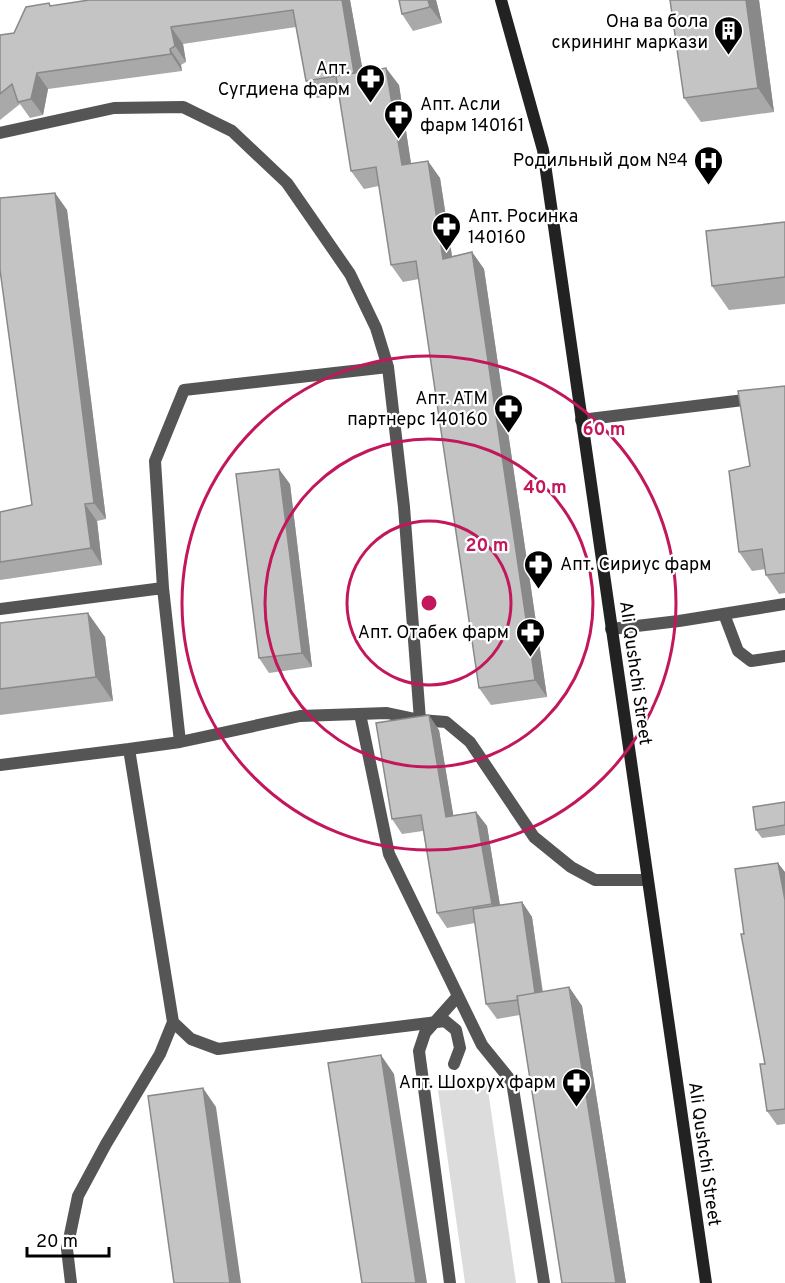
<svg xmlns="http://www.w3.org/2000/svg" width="785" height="1283" font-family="Overpass,sans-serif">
  <rect width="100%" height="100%" fill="#fff"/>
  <path fill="#dcdcdc" d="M486 1076 516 1283H465L437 1083Z"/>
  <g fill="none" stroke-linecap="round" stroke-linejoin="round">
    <path stroke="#555" stroke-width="12" d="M581 420 785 395
      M724 614 738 651 751 661 785 656
      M611 629 679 621 785 604"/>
    <path stroke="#555" stroke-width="12" d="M360 714 389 854 482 1045 512 1082 544 1283
      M450 1283 419 1051 425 1033 458 996"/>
    <path stroke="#555" stroke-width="12" d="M0 133 114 108 183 107 232 131 287 183 350 274 376 328 388 367 404 507 420 720
      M0 609 163 588
      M180 742 163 588 155 461 184 390 388 367
      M129 749 180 742 300 716 387 713 420 720 446 722 470 742 534 837 571 867 595 880H647
      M0 765 129 749 173 1022 160 1054 106 1144 78 1196 67 1249 71 1283
      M173 1022 191 1039 218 1049 445 1021 456 1030 460 1048 454 1064"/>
    <path stroke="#222" stroke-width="12" d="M501 0 543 150 706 1283"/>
  </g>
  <path fill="#a9a9a9" d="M350 0 363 72 399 85 411 164 440 178 452 256 472 252 484 269 547 697 491 705 479 688 419 279 403 282 391 265 379 186 364 189 351 171 339 94 317 98 306 81 296 27 183 44 186 62 181 65 182 71 48 89 43 115 30 118 20 104 0 120V35L14 33 49 3 51 6Z
    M436 0 442 23 413 31 402 14Z
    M759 0 774 112 701 122 684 98Z
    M55 193 67 210 106 519 97 521 102 565 0 580V512L32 505Z
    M785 222V304L729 310 712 286Z
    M785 386V593L779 594 766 575 765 569 752 571 739 552 750 466Z
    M290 484 312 667 269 673 259 658Z
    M0 623 105 637 113 701 0 715Z
    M439 730 453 815 476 812 487 826 500 905 522 902 532 917 543 992 569 987 582 1006 626 1283H562L520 1015 497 1019 486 1004 475 923 447 928 437 913 423 831 402 834 392 819Z
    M785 802V835L762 838 756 830Z
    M785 872V1124L777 1125 767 1111 765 1064Z"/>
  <path fill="#898989" d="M342 0H350L366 89 354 73Z
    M428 0H436L442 23 430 7Z
    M746 0H759L774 112 758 88Z
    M171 27 183 44 186 62 175 46Z
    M170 49 181 65 182 71 171 54Z
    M386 68 399 85 414 183 402 165Z
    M37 73 48 89 43 115 31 99Z
    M428 161 440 178 455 276 443 259Z
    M55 193 67 210 106 519 94 503Z
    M472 252 484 269 547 697 535 680Z
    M279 469 290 484 312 667 302 653Z
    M85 504 97 521 102 565 91 548Z
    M88 613 105 637 113 701 96 677Z
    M429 715 439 730 456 831 446 817Z
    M476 812 487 826 502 918 492 904Z
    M778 863 785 872V900Z
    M522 902 532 917 545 1012 535 997Z
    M569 987 582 1006 626 1283H616Z
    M381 1055 394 1074 427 1283H416Z
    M203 1088 216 1107 241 1283H230Z"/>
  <path fill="#c4c4c4" stroke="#898989" stroke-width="1.5" d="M89 0H342L354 73 306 81 293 10 171 27 175 46 170 49 171 54 37 73 31 99 18 102 12 84 0 94V35L14 33 26 7 49 3 50 6Z
    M399 0H428L430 7 402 14Z
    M670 0H746L758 88 684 98Z
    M386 68 402 165 428 161 443 259 472 252 535 680 479 688 416 261 391 265 376 167 351 171 336 76Z
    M55 193 94 503 85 504 91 548 0 562V512L32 505 0 270V198Z
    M785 222V277L712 286 706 231Z
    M785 386V573L766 575 762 549 739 552 729 471 750 466 738 391Z
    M279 469 302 653 259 658 236 474Z
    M88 613 96 677 0 689V623Z
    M429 715 446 817 476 812 492 904 437 913 421 815 392 819 376 723Z
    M785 802V825L756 830 753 807Z
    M778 863 785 900V1109L767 1111 760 1064H765L741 934H744L735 869Z
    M522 902 535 993 517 996 518 1000 486 1004 473 909Z
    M569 987 616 1283H562L517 996Z
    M381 1055 416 1283H362L328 1063Z
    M203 1088 230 1283H174L148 1096Z"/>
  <g fill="none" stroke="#c2185b" stroke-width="3">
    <circle cx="429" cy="603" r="82"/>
    <circle cx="429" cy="603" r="164"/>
    <circle cx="429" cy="603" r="247"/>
  </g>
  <defs>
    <symbol id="building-pin" viewBox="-11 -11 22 30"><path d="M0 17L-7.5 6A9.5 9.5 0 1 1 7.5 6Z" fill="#000" stroke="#fff"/><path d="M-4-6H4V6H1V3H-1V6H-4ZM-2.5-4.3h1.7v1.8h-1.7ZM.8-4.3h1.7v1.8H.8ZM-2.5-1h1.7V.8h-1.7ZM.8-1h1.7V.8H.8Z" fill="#fff"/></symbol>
    <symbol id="pharmacy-pin" viewBox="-11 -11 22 30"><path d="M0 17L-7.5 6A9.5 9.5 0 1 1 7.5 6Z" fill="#000" stroke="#fff"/><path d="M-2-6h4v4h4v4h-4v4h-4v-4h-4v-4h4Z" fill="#fff"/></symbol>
    <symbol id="hospital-pin" viewBox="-11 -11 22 30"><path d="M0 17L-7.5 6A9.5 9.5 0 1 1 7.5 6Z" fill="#000" stroke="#fff"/><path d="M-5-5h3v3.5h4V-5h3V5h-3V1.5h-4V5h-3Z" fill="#fff"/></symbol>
  </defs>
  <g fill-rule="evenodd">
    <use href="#building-pin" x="712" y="14" width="33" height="45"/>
    <use href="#pharmacy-pin" x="354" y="62" width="33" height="45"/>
    <use href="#pharmacy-pin" x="382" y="98" width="33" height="45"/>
    <use href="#hospital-pin" x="692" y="144" width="33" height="45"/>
    <use href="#pharmacy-pin" x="430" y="210" width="33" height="45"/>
    <use href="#pharmacy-pin" x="492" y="392" width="33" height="45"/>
    <use href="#pharmacy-pin" x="522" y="548" width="33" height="45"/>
    <use href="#pharmacy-pin" x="514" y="616" width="33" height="45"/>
    <use href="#pharmacy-pin" x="560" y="1066" width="33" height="45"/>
  </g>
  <g text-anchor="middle" stroke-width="4.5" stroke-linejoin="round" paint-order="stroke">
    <g font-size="18" fill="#000" stroke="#fff" text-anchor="end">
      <text x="708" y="27">Она ва бола<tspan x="708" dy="21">скрининг маркази</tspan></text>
      <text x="350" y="74">Апт.<tspan x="350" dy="21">Сугдиена фарм</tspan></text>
      <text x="420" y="110" text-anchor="start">Апт. Асли<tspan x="420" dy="21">фарм 140161</tspan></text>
      <text x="688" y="166">Родильный дом №4</text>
      <text x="468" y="222" text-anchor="start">Апт. Росинка<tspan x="468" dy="21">140160</tspan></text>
      <text x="488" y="404">Апт. АТМ<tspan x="488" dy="21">партнерс 140160</tspan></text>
      <text x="560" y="570" text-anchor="start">Апт. Сириус фарм</text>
      <text x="509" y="638">Апт. Отабек фарм</text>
      <text x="556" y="1088">Апт. Шохрух фарм</text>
    </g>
    <g font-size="18" fill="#000" stroke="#fff">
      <text transform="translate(636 673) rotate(82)" y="6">Ali Qushchi Street</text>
      <text transform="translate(705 1154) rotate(82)" y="6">Ali Qushchi Street</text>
    </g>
  </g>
  <circle cx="429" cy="603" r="9" fill="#c2185b" stroke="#fff" stroke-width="3"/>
  <g font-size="18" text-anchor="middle" font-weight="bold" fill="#c2185b" stroke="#fff" stroke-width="4.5" stroke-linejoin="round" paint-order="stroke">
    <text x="604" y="435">60 m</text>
    <text x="545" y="493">40 m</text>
    <text x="487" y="551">20 m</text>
  </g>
  <path d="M27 1247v9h82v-9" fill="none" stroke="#000000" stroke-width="3"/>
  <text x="36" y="1247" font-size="18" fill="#000000" stroke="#ffffff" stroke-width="4.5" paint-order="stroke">20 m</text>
</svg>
